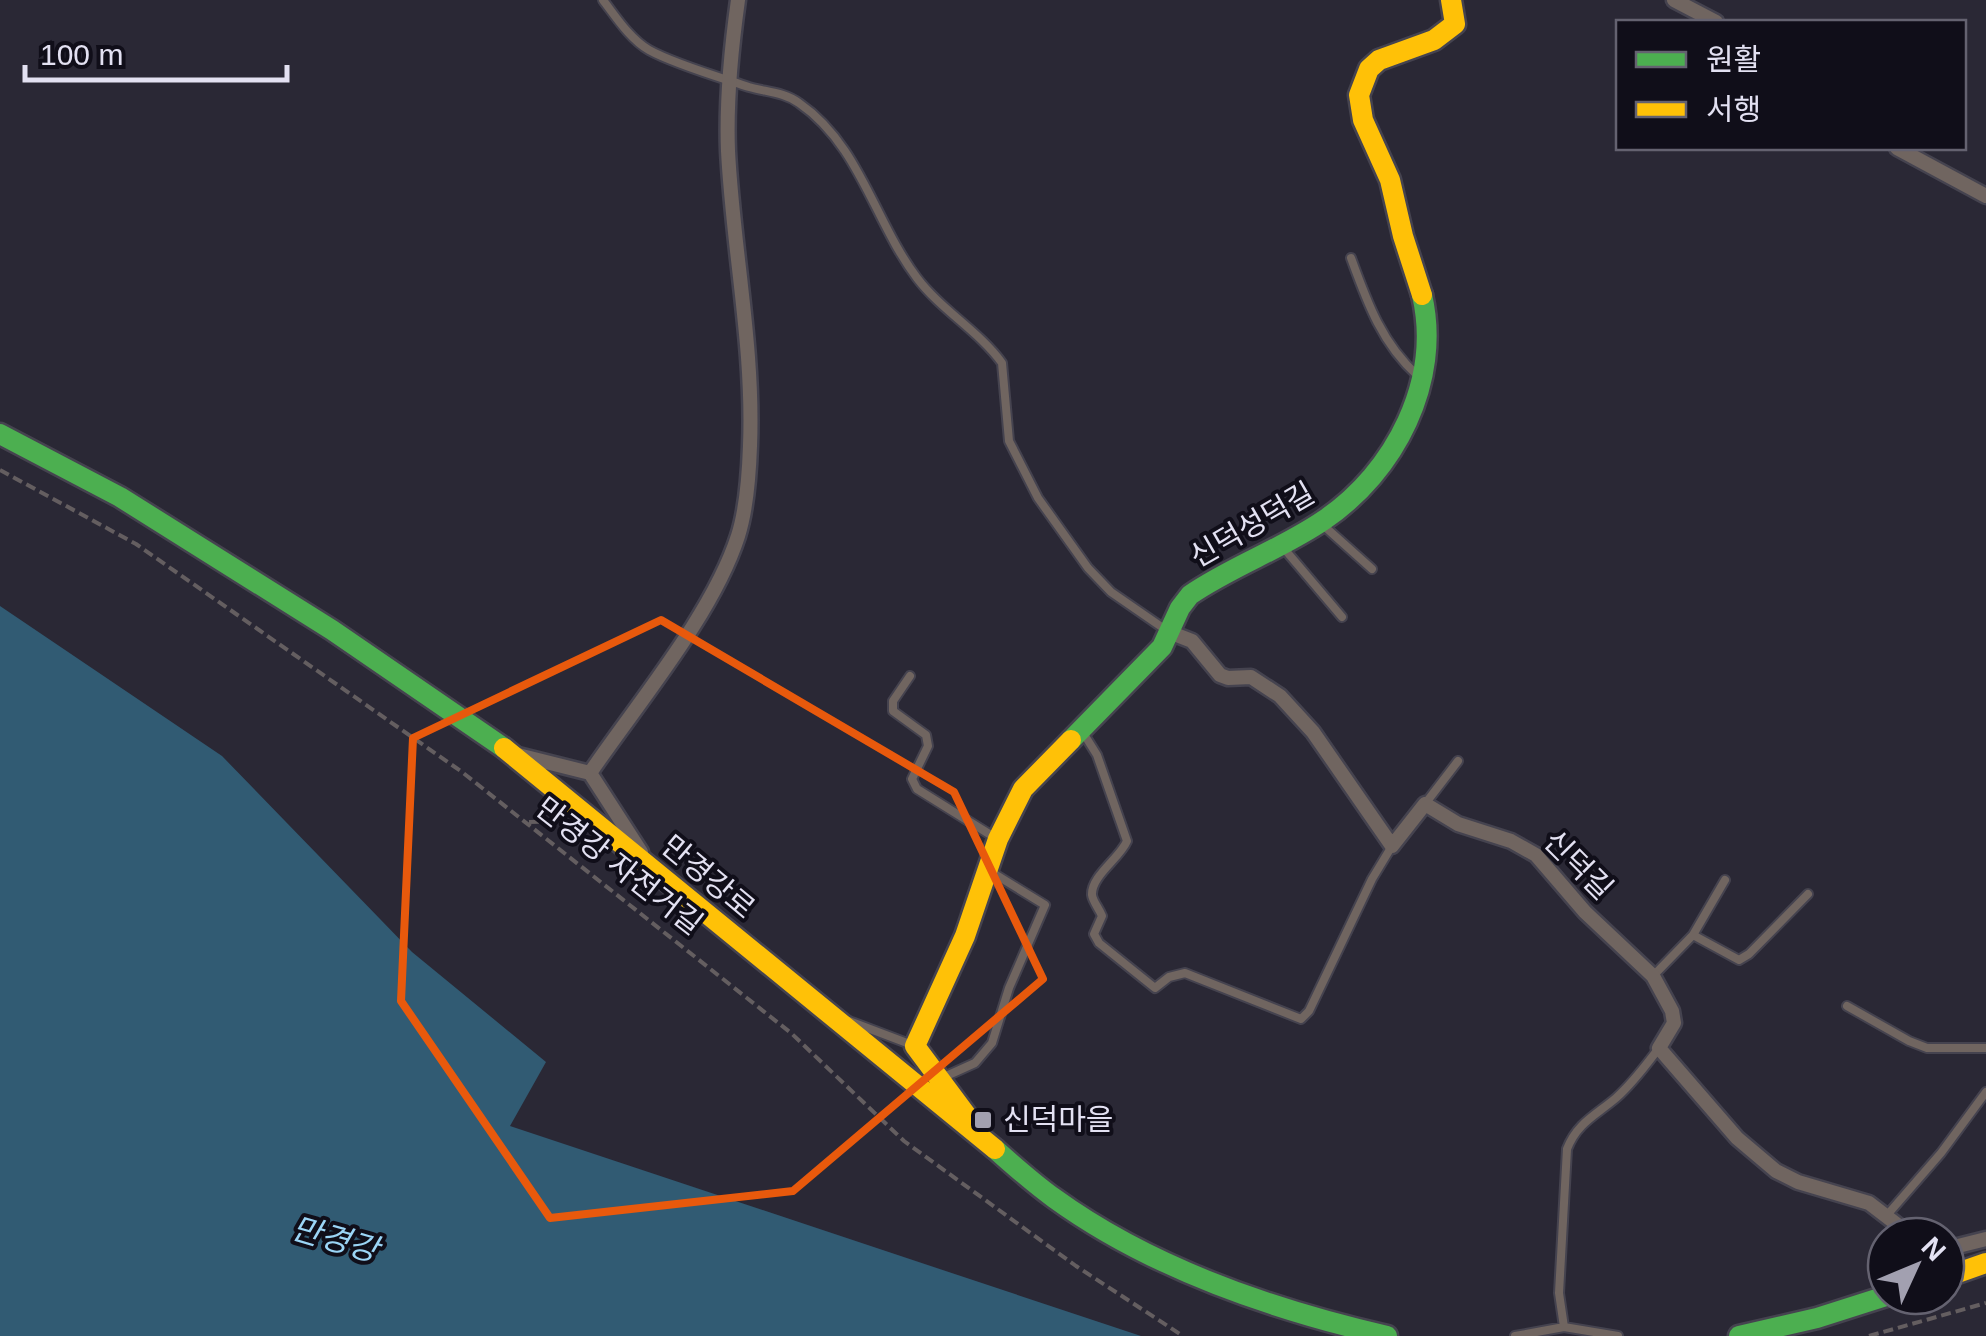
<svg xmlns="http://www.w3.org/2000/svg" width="1986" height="1336" font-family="Helvetica,'Noto Sans KR',sans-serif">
  <rect width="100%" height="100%" fill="#2a2835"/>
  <path fill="#315b73" d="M0 606 222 756 412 952 546 1062 510 1126 1141 1336H0Z"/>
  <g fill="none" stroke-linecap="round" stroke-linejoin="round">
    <defs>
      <path id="lane" d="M603 0C616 17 630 39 649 50 674 64 722 78 749 87 766 92 784 92 799 103 860 145 874 221 917 278 941 310 979 331 1002 363L1009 441 1038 498 1088 568 1111 592 1166 630
        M1351 258C1367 302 1382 344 1418 376
        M1324 526 1372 569
        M1281 545 1342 617
        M910 676 893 701V711L926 735 928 746 912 779 917 789 994 837
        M1082 731 1097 755 1127 841C1120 858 1091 876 1092 895 1093 902 1099 908 1102 916L1094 934 1099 943 1155 988 1169 977 1185 973 1301 1019 1309 1011 1372 879 1392 846
        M1425 804 1458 761
        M1693 935 1739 960 1749 954 1808 894
        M1653 976 1693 935 1725 880
        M1847 1006 1909 1041 1927 1048H1986
        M849 1021 915 1046
        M944 1077 975 1063 992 1043 1009 988 1045 905 988 870
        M1888 1214 1941 1153 1986 1092
        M1564 1327 1559 1293 1567 1149C1577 1123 1596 1115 1616 1098 1633 1083 1646 1065 1659 1048
        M1515 1336 1564 1327 1618 1336"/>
      <path id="street" d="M1674 0 1716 22
        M1897 148 1986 196
        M1169 632 1192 641 1220 675 1228 678 1251 677 1280 696 1313 732 1392 846 1425 804 1458 824 1511 841 1536 855 1585 912 1653 976 1672 1011 1674 1023 1659 1048 1737 1138 1776 1171 1798 1182 1869 1203 1912 1236
        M518 755 590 773 641 852
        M590 773C637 704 713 614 738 536 747 508 749 475 750 446 754 346 733 250 728 151 726 100 731 50 738 0
        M1946 1249 1986 1239"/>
      <path id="fast" d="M0 434 120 497 332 630 504 748
        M1071 740 1162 647 1180 608 1190 595C1232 566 1282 549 1324 520 1395 472 1442 381 1422 295
        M995 1149C1014 1166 1033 1183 1054 1198 1149 1267 1274 1310 1387 1336
        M1739 1336 1817 1318 1886 1296"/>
      <path id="slow" d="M1422 295 1403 236 1390 180 1363 120 1359 95 1369 69 1379 60 1434 40 1455 24 1451 0
        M504 748 995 1149
        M970 1120 915 1046 965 936 998 839 1023 789 1071 740
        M1946 1277 1986 1263"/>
    </defs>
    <use href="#lane" stroke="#45434f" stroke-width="12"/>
    <use href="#street" stroke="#45434f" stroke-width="19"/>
    <use href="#fast" stroke="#45434f" stroke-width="25"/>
    <use href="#slow" stroke="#45434f" stroke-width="25"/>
    <path stroke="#645e60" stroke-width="4" stroke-dasharray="10 5" stroke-linecap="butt" d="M0 470 136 544 462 772 791 1033 904 1141 1076 1266 1183 1336
      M529 822 564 821
      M1869 1336 1986 1303"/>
    <use href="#lane" stroke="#706560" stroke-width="8"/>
    <use href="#street" stroke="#706560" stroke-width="14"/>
    <use href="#fast" stroke="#4caf50" stroke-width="20"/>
    <use href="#slow" stroke="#ffc107" stroke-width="20"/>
  </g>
  <path fill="none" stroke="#e8590c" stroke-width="8" stroke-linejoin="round" d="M661 620 954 792 1043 979 793 1191 550 1218 401 1001 413 738Z"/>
  <rect fill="#a2a0b0" stroke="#100e19" stroke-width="4" x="973" y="1110" width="20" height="20" rx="5"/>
  <g text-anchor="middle" stroke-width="8" stroke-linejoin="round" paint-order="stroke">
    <g font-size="30" fill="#e3e1f2" stroke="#100e19">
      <text transform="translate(1252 525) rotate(-30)" y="10">신덕성덕길</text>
      <text transform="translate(1578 865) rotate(45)" y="10">신덕길</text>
      <text transform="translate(619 866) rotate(38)" y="10">만경강 자전거길</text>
      <text transform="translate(708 877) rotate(40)" y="10">만경강로</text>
    </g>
    <g font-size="30" fill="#e3e1f2" stroke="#100e19" text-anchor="start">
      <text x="1003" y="1130">신덕마을</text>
    </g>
    <g font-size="32" font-style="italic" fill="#9bd5f6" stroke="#100e19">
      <text transform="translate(335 1239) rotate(16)" y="11">만경강</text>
    </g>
  </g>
  <rect x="1616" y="20" width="350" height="130" fill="#100e19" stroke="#646270" stroke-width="2.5"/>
  <rect x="1636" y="52" width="50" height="15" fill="#4caf50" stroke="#646270" stroke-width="2.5"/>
  <text x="1706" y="70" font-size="30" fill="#e3e1f2">원활</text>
  <rect x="1636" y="102" width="50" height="15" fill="#ffc107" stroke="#646270" stroke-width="2.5"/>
  <text x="1706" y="120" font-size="30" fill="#e3e1f2">서행</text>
  <g transform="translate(1916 1266) rotate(46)"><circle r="48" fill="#100e19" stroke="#646270" stroke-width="2.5"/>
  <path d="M0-8L18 38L0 25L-18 38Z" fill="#a2a0b0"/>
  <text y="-15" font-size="28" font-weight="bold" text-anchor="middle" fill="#e3e1f2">N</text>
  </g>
  <path d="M25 65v15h262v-15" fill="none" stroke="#e3e1f2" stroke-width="5"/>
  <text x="40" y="65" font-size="30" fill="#e3e1f2" stroke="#100e19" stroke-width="8" paint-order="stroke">100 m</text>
</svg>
